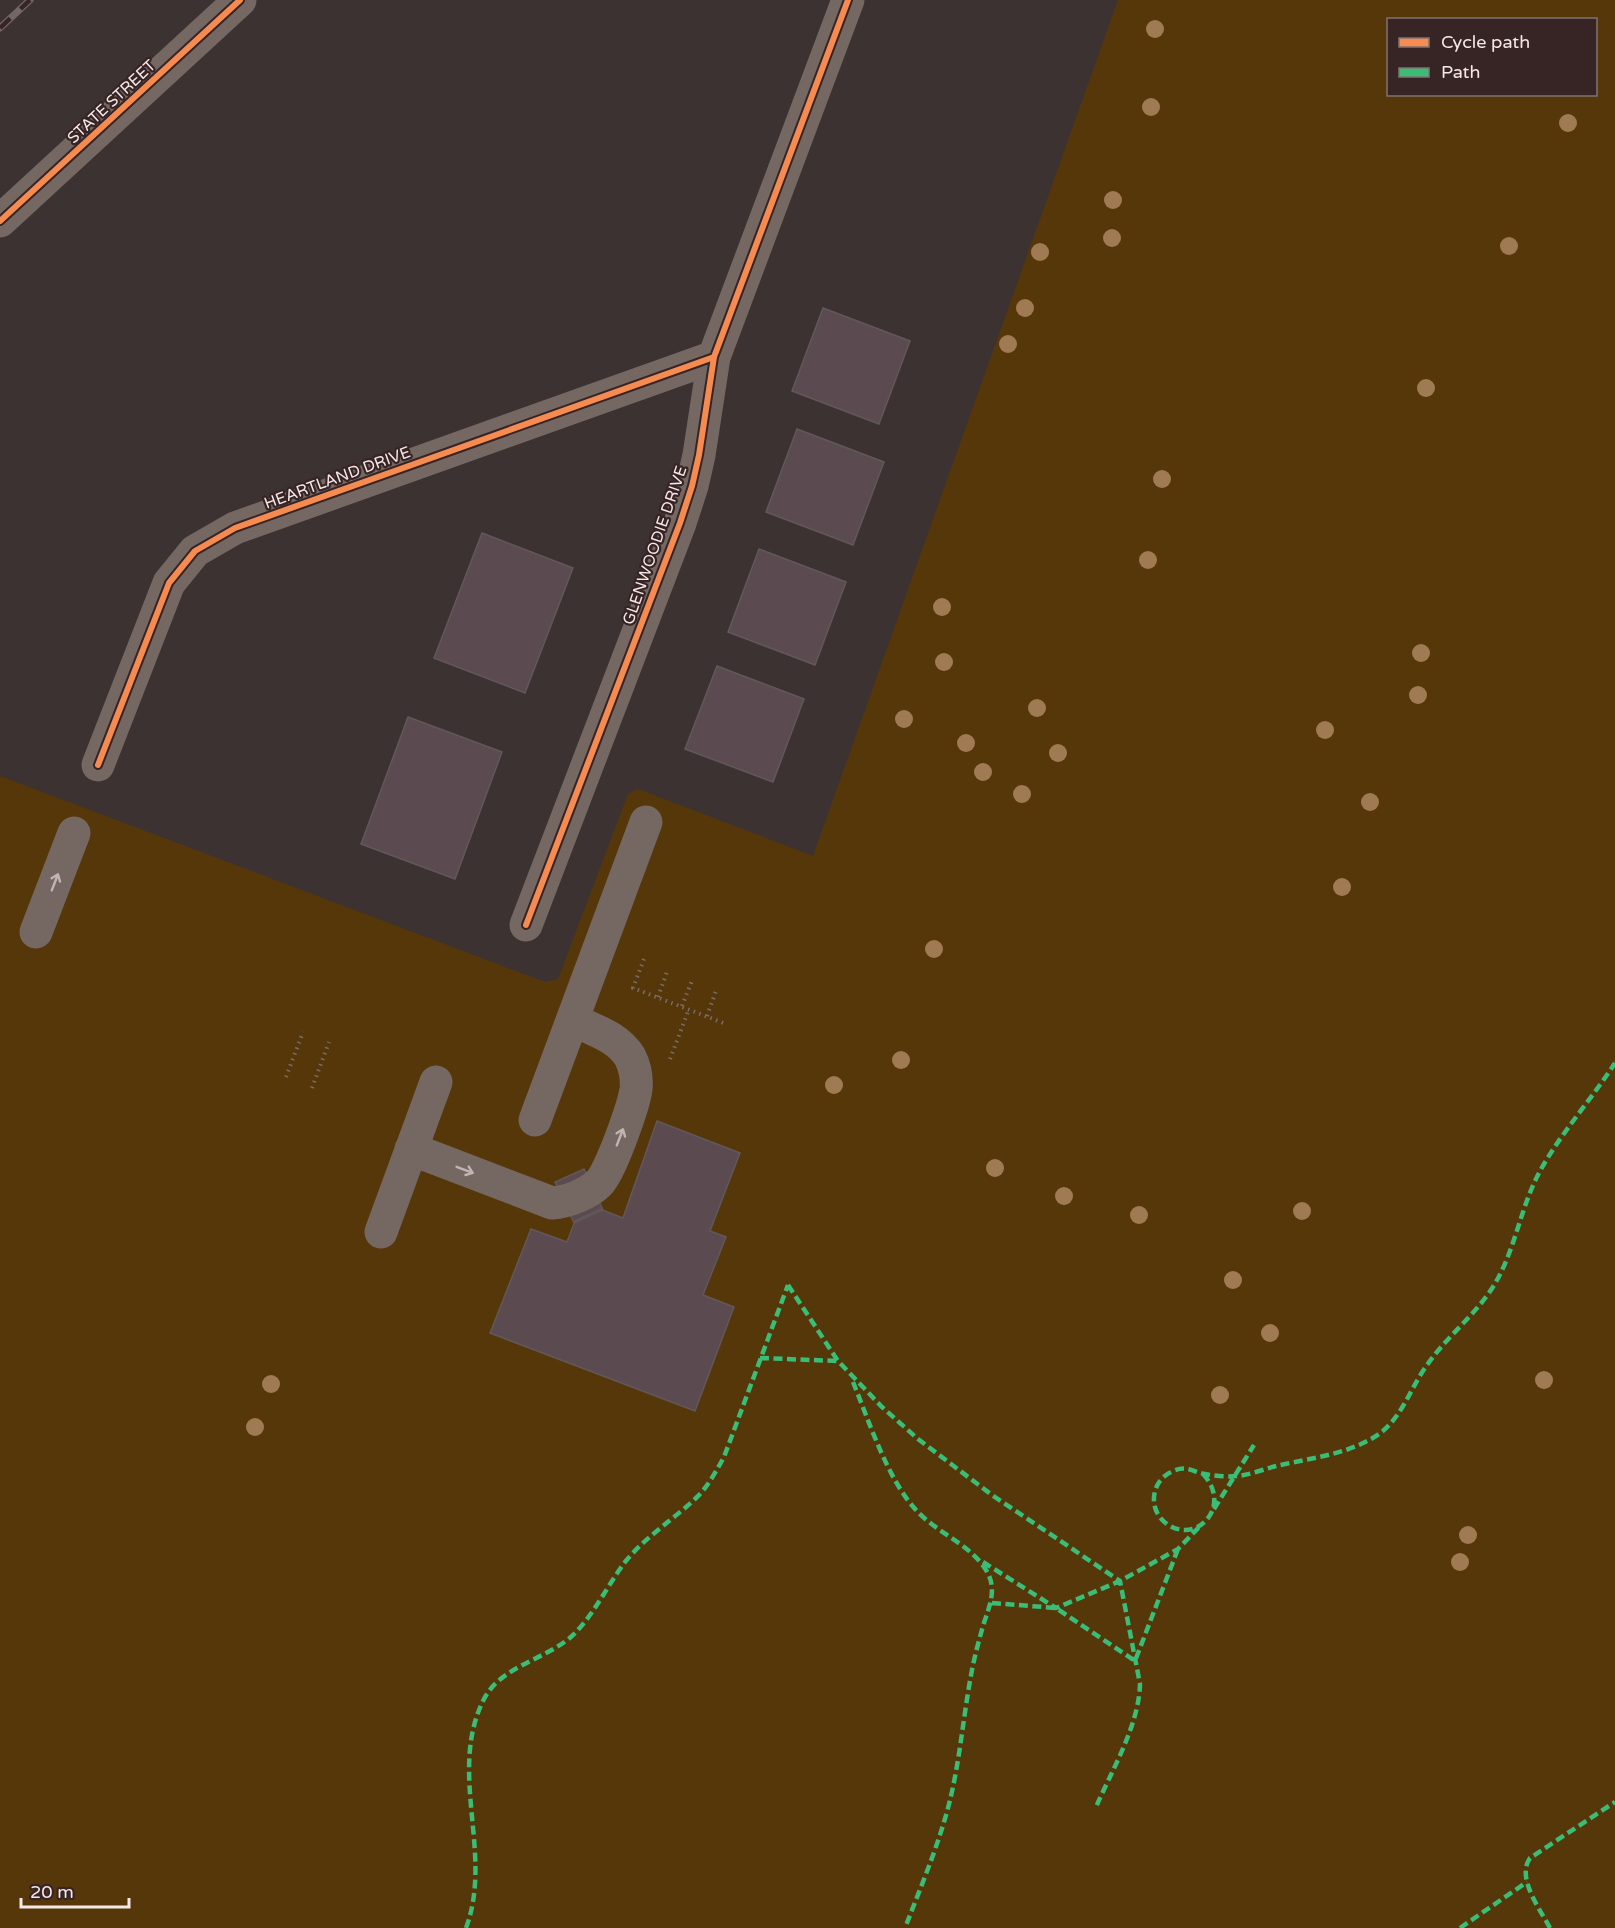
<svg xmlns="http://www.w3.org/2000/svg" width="1615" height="1928" font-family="'Varela Round',sans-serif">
  <rect width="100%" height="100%" fill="#3d3232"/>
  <path fill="#563709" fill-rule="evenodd" d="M1118 0H1615V1928H0V776L545 982 558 979 628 794 638 789 813 856ZM1388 20H1596V94H1388Z"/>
  <path fill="#5b4b51" stroke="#61585a" stroke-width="1.5" d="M823 308 910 341 879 424 792 391Z
    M797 429 884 462 853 545 766 512Z
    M482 533 573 568 525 693 434 658Z
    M759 549 846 582 815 665 728 632Z
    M717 666 804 699 773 782 685 749Z
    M408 717 502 752 455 879 361 844Z
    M657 1121 740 1153 710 1231 726 1237 703 1295 734 1307 695 1411 490 1333 531 1229 567 1242 575 1221 600 1209 623 1218Z
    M584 1169 603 1210 574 1223 555 1182Z"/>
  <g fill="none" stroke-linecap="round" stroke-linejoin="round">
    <path stroke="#786d69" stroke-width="4" stroke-dasharray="1.5 4.5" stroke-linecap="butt" d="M644 959 633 988 726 1024
      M658 997 668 969
      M682 1006 693 978
      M707 1016 717 988
      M670 1059 689 1009
      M286 1077 303 1032
      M312 1088 329 1042"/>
    <path stroke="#756762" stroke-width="33" d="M0 221 240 0
      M98 765 169 583 195 551 235 528 714 357
      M526 925 680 523 692 486 699 455 714 357 848 0
      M36 932 74 833
      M535 1120 646 822
      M411 1149 552 1203C567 1202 588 1194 599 1183 610 1173 634 1105 636 1089 637 1079 635 1067 630 1057 618 1037 594 1030 573 1020
      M381 1232 436 1082"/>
    <defs>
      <path id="rail" d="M0 28 30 0"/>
    </defs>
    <use href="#rail" stroke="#736865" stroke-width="7"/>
    <use href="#rail" stroke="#372424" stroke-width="4.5" stroke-dasharray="14" stroke-linecap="butt"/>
    <path stroke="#3abd76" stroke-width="4.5" stroke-dasharray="9 4.5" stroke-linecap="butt" d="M788 1285 838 1361 882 1407 918 1439 992 1495 1120 1581 1140 1684C1139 1725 1112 1770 1096 1807
      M760 1358 838 1361
      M853 1382C869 1421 888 1481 917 1511 937 1533 970 1544 986 1570 998 1589 989 1607 983 1626 979 1640 975 1655 972 1670 963 1716 960 1763 948 1808 937 1849 920 1889 905 1928
      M1203 1474C1233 1506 1197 1545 1167 1524 1148 1511 1150 1482 1171 1472 1187 1464 1192 1472 1205 1474 1215 1476 1227 1477 1237 1476 1250 1475 1264 1469 1276 1466 1310 1458 1346 1455 1376 1436 1401 1420 1409 1391 1425 1368 1446 1336 1479 1313 1497 1280 1516 1246 1521 1206 1540 1171 1561 1133 1591 1100 1615 1063
      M1214 1509 1254 1445
      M983 1562 1056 1608 1120 1581 1178 1549 1201 1525
      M992 1603 1056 1608 1135 1661 1178 1549
      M466 1928C494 1853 447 1772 484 1699 501 1666 545 1660 572 1636 594 1615 607 1586 625 1562 645 1537 673 1520 696 1498 708 1487 716 1471 724 1457L788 1285
      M1460 1928 1527 1882
      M1550 1928C1540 1909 1516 1878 1530 1858L1615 1802"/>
    <defs>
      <path id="cycleway" d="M0 221 240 0
        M98 765 169 583 195 551 235 528 714 357
        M526 925 680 523 692 486 699 455 714 357 848 0"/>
    </defs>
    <use href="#cycleway" stroke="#372424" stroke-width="10"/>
    <use href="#cycleway" stroke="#f68b52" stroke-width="6"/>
  </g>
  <g fill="#9f7a52">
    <circle cx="1155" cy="29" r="9"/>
    <circle cx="1151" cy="107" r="9"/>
    <circle cx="1568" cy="123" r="9"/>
    <circle cx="1113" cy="200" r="9"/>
    <circle cx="1112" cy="238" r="9"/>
    <circle cx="1509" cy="246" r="9"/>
    <circle cx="1040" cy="252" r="9"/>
    <circle cx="1025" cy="308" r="9"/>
    <circle cx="1008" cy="344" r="9"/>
    <circle cx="1426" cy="388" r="9"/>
    <circle cx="1162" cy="479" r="9"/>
    <circle cx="1148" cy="560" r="9"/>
    <circle cx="942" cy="607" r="9"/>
    <circle cx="1421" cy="653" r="9"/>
    <circle cx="944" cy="662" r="9"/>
    <circle cx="1418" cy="695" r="9"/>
    <circle cx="1037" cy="708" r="9"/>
    <circle cx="904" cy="719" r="9"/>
    <circle cx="1325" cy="730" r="9"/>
    <circle cx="966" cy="743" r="9"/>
    <circle cx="1058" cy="753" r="9"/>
    <circle cx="983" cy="772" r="9"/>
    <circle cx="1022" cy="794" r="9"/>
    <circle cx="1370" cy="802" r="9"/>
    <circle cx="1342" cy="887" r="9"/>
    <circle cx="934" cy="949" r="9"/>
    <circle cx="901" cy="1060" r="9"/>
    <circle cx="834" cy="1085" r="9"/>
    <circle cx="995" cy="1168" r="9"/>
    <circle cx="1064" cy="1196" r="9"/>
    <circle cx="1302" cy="1211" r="9"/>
    <circle cx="1139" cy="1215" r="9"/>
    <circle cx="1233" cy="1280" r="9"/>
    <circle cx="1270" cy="1333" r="9"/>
    <circle cx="1544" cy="1380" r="9"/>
    <circle cx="271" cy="1384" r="9"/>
    <circle cx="1220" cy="1395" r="9"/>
    <circle cx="255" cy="1427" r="9"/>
    <circle cx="1468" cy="1535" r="9"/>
    <circle cx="1460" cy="1562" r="9"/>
  </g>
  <defs><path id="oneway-shaft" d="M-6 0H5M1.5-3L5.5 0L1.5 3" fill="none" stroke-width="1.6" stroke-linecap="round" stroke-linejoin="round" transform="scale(1.5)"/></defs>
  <g stroke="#c2b4b2">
    <use href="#oneway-shaft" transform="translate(55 882) rotate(-69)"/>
    <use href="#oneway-shaft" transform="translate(620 1137) rotate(-69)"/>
    <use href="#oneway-shaft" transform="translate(465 1170) rotate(21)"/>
  </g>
  <g text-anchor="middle" stroke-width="4.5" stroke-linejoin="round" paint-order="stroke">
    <g font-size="16" fill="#f5e7e8" stroke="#372424">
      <text transform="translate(111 101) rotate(-43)" y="6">STATE STREET</text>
      <text transform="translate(337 477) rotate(-20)" y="6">HEARTLAND DRIVE</text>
      <text transform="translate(654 545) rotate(-71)" y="6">GLENWOODIE DRIVE</text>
    </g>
  </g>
  <rect x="1387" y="18" width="210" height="78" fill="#372424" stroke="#837272" stroke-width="1.5"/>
  <rect x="1399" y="38" width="30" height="9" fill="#f68b52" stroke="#837272" stroke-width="1.5"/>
  <text x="1441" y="48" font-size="18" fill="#f5e7e8">Cycle path</text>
  <rect x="1399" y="68" width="30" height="9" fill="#3abd76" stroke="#837272" stroke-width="1.5"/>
  <text x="1441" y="78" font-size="18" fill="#f5e7e8">Path</text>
  <path d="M21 1898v9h108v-9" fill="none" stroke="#f5e7e8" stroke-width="3"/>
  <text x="30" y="1898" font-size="18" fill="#f5e7e8" stroke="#372424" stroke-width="4.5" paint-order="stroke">20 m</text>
</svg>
